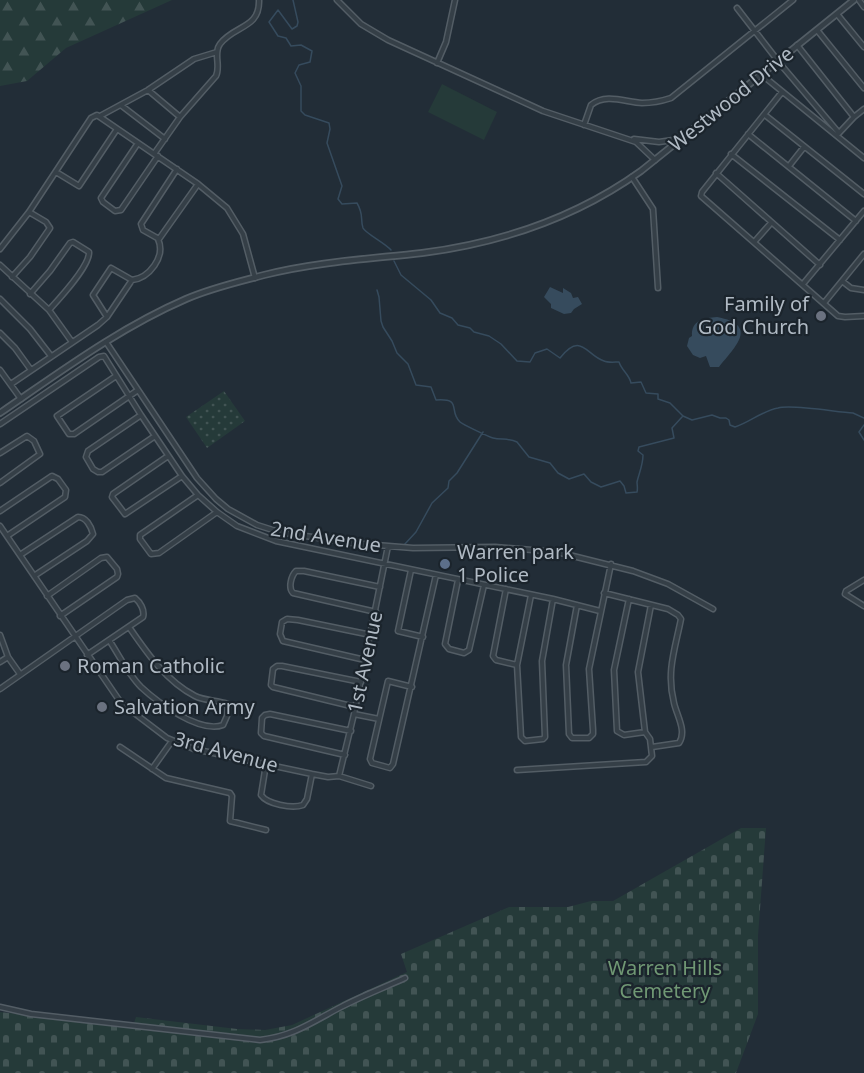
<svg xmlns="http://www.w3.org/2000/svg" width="864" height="1073" font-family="'Noto Sans',sans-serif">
  <defs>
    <pattern id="forest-firs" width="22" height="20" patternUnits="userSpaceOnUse" patternTransform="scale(1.5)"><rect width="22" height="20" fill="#253a39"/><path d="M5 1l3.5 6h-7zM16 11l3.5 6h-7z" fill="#425454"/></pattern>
    <pattern id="cemetery-stones" width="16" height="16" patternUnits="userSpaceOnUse" patternTransform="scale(1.5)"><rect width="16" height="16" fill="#253a39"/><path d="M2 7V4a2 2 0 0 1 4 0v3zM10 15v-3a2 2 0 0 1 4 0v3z" fill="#425454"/></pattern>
    <pattern id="park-dots" width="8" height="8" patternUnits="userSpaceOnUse" patternTransform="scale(1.5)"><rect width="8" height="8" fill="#253a39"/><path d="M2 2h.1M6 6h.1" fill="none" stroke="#425454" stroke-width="1.8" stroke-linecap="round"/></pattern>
  </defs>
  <rect width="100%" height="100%" fill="#222d37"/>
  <path fill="#253a39" d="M442 84 497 112 484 140 428 112Z"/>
  <path fill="url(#forest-firs)" d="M0 0H172L66 48 27 81 0 86Z"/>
  <path fill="url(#cemetery-stones)" d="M741 828H766L758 936V1014L736 1073H0V1012L133 1026 136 1017 237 1029 265 1030 292 1025 407 972 401 954 509 907H568L591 901H613Z"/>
  <path fill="url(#park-dots)" d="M224 391 245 421 207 448 186 417Z"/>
  <path fill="#364b5d" d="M550 287 563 293V288L571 293 573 298 578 297 582 304 574 309 571 313 564 314 551 308V304L544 297Z
    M717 317C759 325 736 346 719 367H710L706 356 700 358 693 355 687 346 689 338 692 336C691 320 704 318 717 317Z"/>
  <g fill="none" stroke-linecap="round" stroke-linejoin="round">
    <path stroke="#364b5d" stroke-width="1.5" d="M293 0 298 22 297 26 292 29 278 10 269 22 278 36 286 38 291 46 301 45 312 51 310 62 299 65 295 73 301 86V111L305 115 329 123 330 129 327 143 342 186 338 199 342 204 357 203C364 215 360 218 363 228 365 233 385 243 391 250
      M394 261 401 275 431 300 440 313 452 318 458 325 470 328 474 332 489 336 501 344 517 361 530 362 535 353 547 349 560 358C581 331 586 355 604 361 608 363 615 362 619 362 622 371 629 374 631 383L641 382 646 393 658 394V399L670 403 683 416 692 420 712 415 720 418H726L729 420 730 425 735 427C750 422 762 411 778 408 792 404 836 412 853 413L864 418
      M377 290 379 297 381 321 383 327 392 341 397 353 408 364 416 385 431 387 436 400C463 398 448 411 460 422 462 424 489 437 493 438 501 440 509 438 517 442L529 457 550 463 558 473 569 479 584 474 591 482 601 487 620 481 624 486 626 493 637 492C638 488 637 485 637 482 639 473 643 465 643 455L638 451 639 447 674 438 672 428 682 417
      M864 425 859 432 864 440
      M404 545 416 532 432 503 448 488 449 481 457 473 483 432"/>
    <defs>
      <path id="minor" d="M337 0 361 24 388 40 543 111 636 142 655 160
        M859 0 864 7
        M737 8 782 66 839 133
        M837 14 864 47
        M817 30 864 88
        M797 45 854 117 839 133
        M437 63 446 42 455 0
        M762 75 864 158
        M148 90 180 117
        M782 92 702 192 701 196 838 316 845 317 864 316
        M122 106 165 139
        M765 115 864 194
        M100 116 148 90 194 59 217 52
        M854 117 864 109
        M584 125 591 105C606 93 625 102 642 103 652 103 662 101 671 98L793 0
        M748 134 856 221
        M634 139 659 142 680 139
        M138 143 101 198 103 202 115 211 121 210 158 156
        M154 154 180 117 216 76C221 66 213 53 220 44 234 25 260 29 259 0
        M731 154 840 240
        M789 166 804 147
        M177 169 141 224 143 230 159 239 198 184
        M56 172 79 186 117 129
        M716 173 820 265
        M632 177 653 209 658 288
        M755 241 771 223
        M0 249 29 212 91 118 97 115 198 184 227 208 243 234 255 278
        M0 265 49 310 72 342
        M12 277 30 257 50 228 46 222 29 212
        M132 280C149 278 166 257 158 239
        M842 281 851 288 864 290
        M803 284 864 211
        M30 294 50 271 70 243 73 242 89 252C90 266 59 299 49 310
        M0 299 30 329 51 356
        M824 303 864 254
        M0 333 15 348 31 370
        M106 342 197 478 216 499 228 509 257 525 279 532 352 543 413 548 495 547 557 552 633 571 668 584 713 609
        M0 370 21 399
        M116 376 57 416 69 434H74L138 390
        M11 384 98 325 107 317 132 280 111 268 93 295 107 317
        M141 415 88 451 86 457 93 469 98 472H102L155 436
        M0 424 99 357 104 356 141 415 182 476 198 495 217 512 237 526 276 541 553 599 600 611
        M0 453 27 436 34 441 40 454 0 483
        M168 456 113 494 112 497 125 514 182 476
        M198 495 140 535V539L151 554 159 553 217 512
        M0 511 52 476 58 479 66 490 65 497 7 536
        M0 526 121 703 167 738 194 749 312 774 328 777 339 776 371 786
        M20 555 78 517C86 517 91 526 93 534L87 541 34 576
        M411 570 398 631 423 637
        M458 580 445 644 449 649 464 653 469 650 484 585
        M864 580 846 591 845 594 864 606
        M506 589 493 656 496 660 517 665
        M604 593 668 609 678 615 681 619C675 649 666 672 674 703 677 716 687 731 679 743L652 747
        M531 595 517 665 521 737 525 741 543 739 545 737 542 661 553 599
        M47 596 101 558 107 557 117 569 118 574 117 577 60 616
        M629 599 614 670 617 731 624 735 645 732 638 672 651 605
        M577 605 566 665 569 734 572 738H589L593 734V730L589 669 611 564
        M376 612 293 593C288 588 291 576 296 571H304L380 587
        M0 635 8 657 20 674
        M109 640C119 655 128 674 141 687 157 702 200 734 223 725L227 716 228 704C217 700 205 701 195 696 166 681 147 653 129 627
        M365 660 283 641 280 634 282 622 287 619 298 620 371 635
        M0 662 8 657
        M412 687 388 681 370 759 372 763 390 768 393 764 436 575
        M0 689 127 600 135 598C140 602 145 610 143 617L87 655
        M355 707 273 687 271 685 273 669 277 666H282L361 682
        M354 714 379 719
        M120 747 166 778 230 793 232 796 230 821 266 830
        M345 755 264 736 261 733 262 718 265 715 270 714 351 731
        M266 764 261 795C267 804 292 809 303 805L307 799 312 774
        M152 769 172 741
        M517 770 646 762 652 756 650 739 645 732
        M339 776 354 714 388 546
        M0 1007 31 1014 260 1040C294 1036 312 1022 341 1007 362 996 383 988 405 978"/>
      <path id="tertiary" d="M0 413C60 372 119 328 186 299 211 288 238 282 264 275 315 262 369 259 422 253 500 243 577 217 641 171L854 0"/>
    </defs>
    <use href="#minor" stroke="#535d65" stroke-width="7"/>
    <use href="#tertiary" stroke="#535d65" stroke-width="8"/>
    <use href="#minor" stroke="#353f47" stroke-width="4"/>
    <use href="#tertiary" stroke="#353f47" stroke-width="4.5"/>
  </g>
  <g fill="#6b7280" stroke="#1b242c" stroke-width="2">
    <circle cx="821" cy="316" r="6"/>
    <circle cx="65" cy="666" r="6"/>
    <circle cx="102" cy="707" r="6"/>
  </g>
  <circle fill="#5c6f8a" stroke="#1b242c" stroke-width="2" cx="445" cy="564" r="6"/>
  <g text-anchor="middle" stroke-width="4.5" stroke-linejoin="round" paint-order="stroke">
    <g font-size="20" fill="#b0bac4" stroke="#1b242c">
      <text transform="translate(731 99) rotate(-39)" y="7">Westwood Drive</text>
      <text transform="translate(326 537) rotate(9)" y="7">2nd Avenue</text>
      <text transform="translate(365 662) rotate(-78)" y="7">1st Avenue</text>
      <text transform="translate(226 752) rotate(15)" y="7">3rd Avenue</text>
    </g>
    <g font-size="20" fill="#b0bac4" stroke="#1b242c" text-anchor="start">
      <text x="809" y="311" text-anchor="end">Family of<tspan x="809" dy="23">God Church</tspan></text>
      <text x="457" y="559">Warren park<tspan x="457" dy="23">1 Police</tspan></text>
      <text x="77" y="673">Roman Catholic</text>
      <text x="114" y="714">Salvation Army</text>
    </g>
    <g font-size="20" fill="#709874" stroke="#1b242c">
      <text x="665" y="975">Warren Hills<tspan x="665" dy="23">Cemetery</tspan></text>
    </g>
  </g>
</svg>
